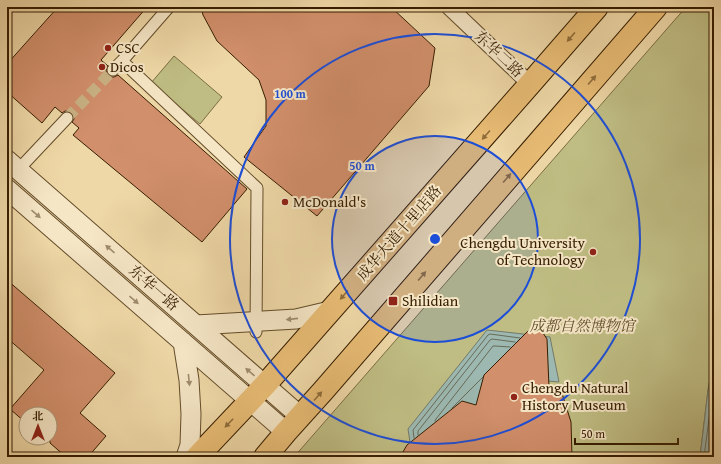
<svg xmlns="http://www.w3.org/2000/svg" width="721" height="464" font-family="'Gentium Book Plus','Noto Serif SC',serif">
  <rect width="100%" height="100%" fill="#efd8a7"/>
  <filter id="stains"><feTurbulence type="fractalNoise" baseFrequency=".005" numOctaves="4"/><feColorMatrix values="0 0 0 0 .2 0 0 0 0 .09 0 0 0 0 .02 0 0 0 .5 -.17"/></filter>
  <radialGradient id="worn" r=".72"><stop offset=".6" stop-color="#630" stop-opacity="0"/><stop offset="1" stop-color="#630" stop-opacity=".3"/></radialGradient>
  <path fill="#bfbd83" stroke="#7a6d42" d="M686 7H714V358L708 390 700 457H294Z
    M174 56 222 97 200 124 151 83Z"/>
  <path fill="#9cb8b0" stroke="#737a6a" d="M487 330 550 337 559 382 504 377 431 451 410 442 408 429Z
    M714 358V457H700L708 390Z"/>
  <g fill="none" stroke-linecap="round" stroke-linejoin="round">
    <path stroke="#696a58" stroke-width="1" d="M452 408 483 377
      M435 421 436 419 493 346H495L510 347
      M418 435V431L490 340 492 339 515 342
      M414 438 413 430 488 335 490 334 520 338
      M704 457 714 381
      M709 457 714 417"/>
  </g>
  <path fill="#d18f6b" stroke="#361d00" d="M58 7H147L101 60 108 66 106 71 108 75 111 77H114L118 75 247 189 202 242 73 135 79 128 72 122 74 119V116L69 111H65L62 113 55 107 42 123 7 92V64Z
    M201 7H391L435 48 429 86 317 216 244 157 266 126V100L259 80 217 41 203 15Z
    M7 280 115 373 80 413 106 436 88 457H66L50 443V414H26V423L10 409 44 370 7 338Z
    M541 330 547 339 549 387H560L571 422 572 457H400L407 445 462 401 476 405 484 375 528 331Z"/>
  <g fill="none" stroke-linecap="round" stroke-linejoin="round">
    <path stroke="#cab386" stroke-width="11" stroke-dasharray="11 5.5" stroke-linecap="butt" d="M67 118 113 70"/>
    <defs>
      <path id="pedestrian" d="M122 61 257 188 256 332
        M113 70 122 61 169 7
        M18 170 67 118"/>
      <path id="minor" d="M449 7 530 84"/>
      <path id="tertiary" d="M7 160 300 416
        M7 189 286 432
        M196 325 296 319 330 311
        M183 342 189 380 191 414 190 445 186 457"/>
      <path id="primary" d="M197 457 265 385 530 84 597 7
        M265 457 286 432 323 391 656 7"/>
    </defs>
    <use href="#pedestrian" stroke="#644c2a" stroke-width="13"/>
    <use href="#minor" stroke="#644c2a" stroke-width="17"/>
    <use href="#tertiary" stroke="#644c2a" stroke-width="21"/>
    <use href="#primary" stroke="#361d00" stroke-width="24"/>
    <use href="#pedestrian" stroke="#f5e6c6" stroke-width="11"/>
    <use href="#minor" stroke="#f5e6c6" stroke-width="15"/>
    <use href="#tertiary" stroke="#f5e6c6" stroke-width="19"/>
    <use href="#primary" stroke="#e8bc74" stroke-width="22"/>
  </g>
  <defs><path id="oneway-solid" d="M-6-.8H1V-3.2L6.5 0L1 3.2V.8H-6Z"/></defs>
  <g fill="#8f6c3a">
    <use href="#oneway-solid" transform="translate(571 37) rotate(131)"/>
    <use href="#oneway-solid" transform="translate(592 80) rotate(-49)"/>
    <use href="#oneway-solid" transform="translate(486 135) rotate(131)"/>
    <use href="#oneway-solid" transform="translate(507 178) rotate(-49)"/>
    <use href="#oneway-solid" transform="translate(422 276) rotate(-49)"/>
    <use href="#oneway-solid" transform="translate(344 295) rotate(131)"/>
    <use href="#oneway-solid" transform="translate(318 396) rotate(-48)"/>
    <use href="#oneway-solid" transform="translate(229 423) rotate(134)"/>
  </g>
  <g fill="#9f8c6d">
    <use href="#oneway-solid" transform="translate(36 214) rotate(41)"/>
    <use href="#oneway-solid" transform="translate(110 249) rotate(-139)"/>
    <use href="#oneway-solid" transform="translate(134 300) rotate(41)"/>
    <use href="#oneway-solid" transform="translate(292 319) rotate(174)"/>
    <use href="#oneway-solid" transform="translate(250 372) rotate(-139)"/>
    <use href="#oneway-solid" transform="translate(189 380) rotate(84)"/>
  </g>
  <circle cx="435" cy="239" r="103" fill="#1d4ed8" fill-opacity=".12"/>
  <g fill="none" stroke="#1d4ed8" stroke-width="2">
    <circle cx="435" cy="239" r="103"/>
    <circle cx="435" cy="239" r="205"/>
  </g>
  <g fill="#8f2418" stroke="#f5e6c6" stroke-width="1.5">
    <circle cx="108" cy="48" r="4"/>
    <circle cx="102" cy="67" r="4"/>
    <circle cx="285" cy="202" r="4"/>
    <circle cx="593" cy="252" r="4"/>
    <rect x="388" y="296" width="10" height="10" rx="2"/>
    <circle cx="514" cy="397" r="4"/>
  </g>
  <g text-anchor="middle" stroke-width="4" stroke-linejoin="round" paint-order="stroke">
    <g font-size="15" fill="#361d00" stroke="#f5e6c6" text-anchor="start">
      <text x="116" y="53">CSC</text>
      <text x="110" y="72">Dicos</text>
      <text x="293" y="207">McDonald's</text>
      <text x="585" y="248" text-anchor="end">Chengdu University<tspan x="585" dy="17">of Technology</tspan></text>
      <text x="402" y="306">Shilidian</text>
      <text x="522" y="393">Chengdu Natural<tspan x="522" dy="17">History Museum</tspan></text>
    </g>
    <g font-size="15" fill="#361d00" stroke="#f5e6c6">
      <text transform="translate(499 54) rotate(43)" y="5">东华二路</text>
      <text transform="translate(399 233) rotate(-49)" y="5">成华大道十里店路</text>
      <text transform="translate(154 288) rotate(41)" y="5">东华一路</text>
    </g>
    <g font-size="15" font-style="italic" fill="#5f4d27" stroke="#f5e6c6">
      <text x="582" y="331">成都自然博物馆</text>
    </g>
  </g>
  <circle cx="435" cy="239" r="6" fill="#1d4ed8" stroke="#f5e6c6" stroke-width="2"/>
  <g font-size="12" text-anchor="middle" font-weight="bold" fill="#1d4ed8" stroke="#f5e6c6" stroke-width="4" stroke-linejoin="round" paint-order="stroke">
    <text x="290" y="98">100 m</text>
    <text x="362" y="170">50 m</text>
  </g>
  <rect width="721" height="464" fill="none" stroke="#efd8a7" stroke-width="24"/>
  <rect x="8" y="8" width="705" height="448" fill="none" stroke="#361d00" stroke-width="2"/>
  <rect x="12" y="12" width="697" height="440" fill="none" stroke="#361d00"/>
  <g transform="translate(38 426)"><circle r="19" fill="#f5e6c6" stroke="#a99677"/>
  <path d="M0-3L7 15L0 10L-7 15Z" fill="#8f2418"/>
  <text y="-6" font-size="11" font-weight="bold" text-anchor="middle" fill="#361d00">北</text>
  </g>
  <path d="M575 438v6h103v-6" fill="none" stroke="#361d00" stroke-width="2"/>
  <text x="581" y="438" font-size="12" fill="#361d00" stroke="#f5e6c6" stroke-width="3" paint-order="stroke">50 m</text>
  <rect width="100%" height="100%" filter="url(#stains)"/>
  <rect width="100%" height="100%" fill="url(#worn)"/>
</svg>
